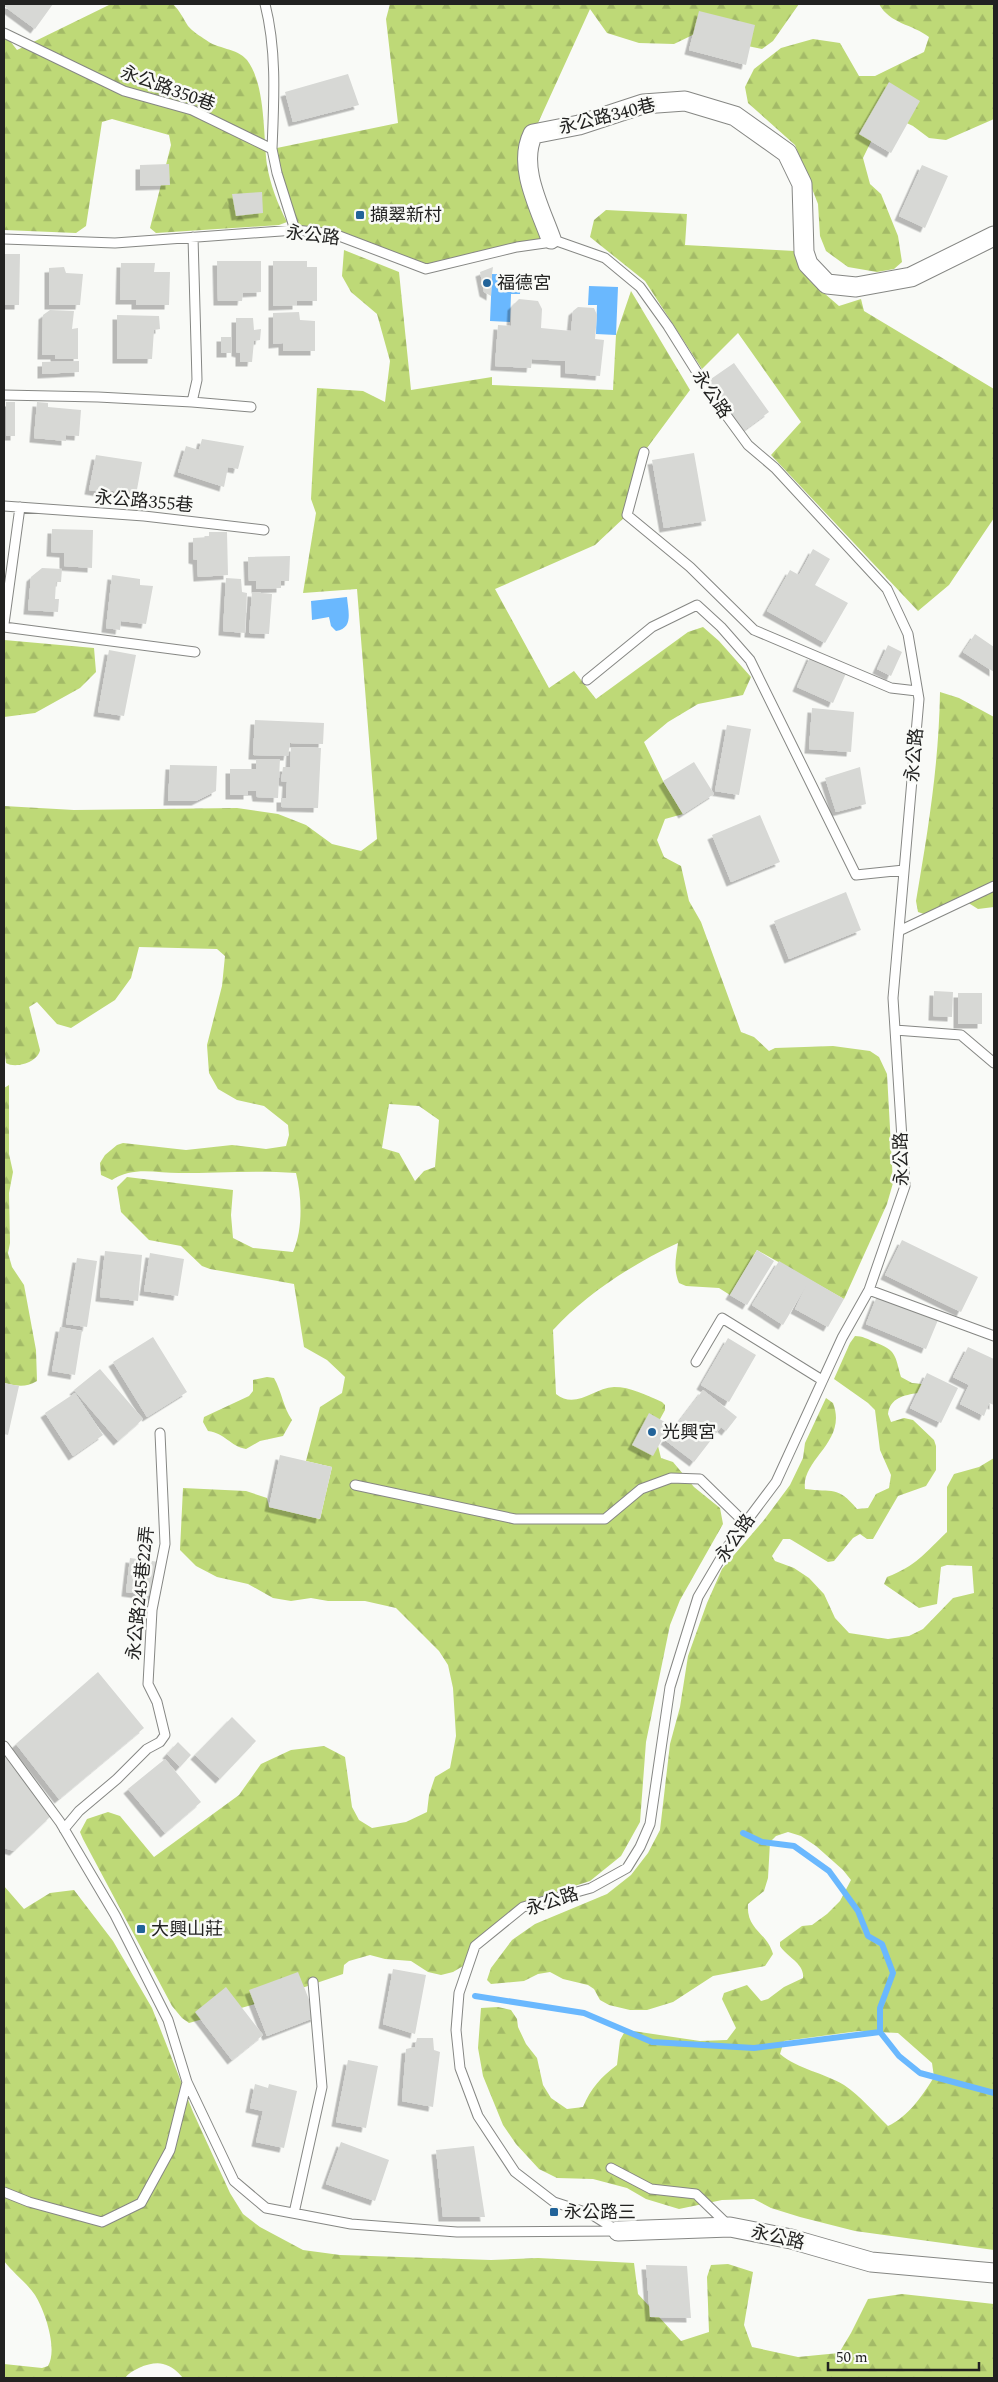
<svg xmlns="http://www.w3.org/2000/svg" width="998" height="2382" font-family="Spectral,'Noto Sans TC',serif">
  <defs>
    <pattern id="forest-firs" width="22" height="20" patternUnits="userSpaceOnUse" patternTransform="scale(1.25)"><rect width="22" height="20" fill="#bed977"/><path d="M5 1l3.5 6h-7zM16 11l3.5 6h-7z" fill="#a3ba67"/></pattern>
    <filter id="shadow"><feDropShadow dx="-4.5" dy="4.5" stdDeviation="0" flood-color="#0004"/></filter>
  </defs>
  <rect width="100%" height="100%" fill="#f9faf7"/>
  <path fill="url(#forest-firs)" fill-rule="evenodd" d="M111 4H173C180 11 183 18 188 26 192 31 200 36 206 40 217 49 237 48 247 60 266 85 263 135 267 165 270 184 278 205 287 222L279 225 156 233 150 228 171 145 169 135 112 119 102 122 86 226 76 233 4 230V33L17 50Z
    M390 4H799L773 41 762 49 738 44 705 29 674 44 639 43 607 33 590 9 533 134 527 156 551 239 426 269 334 234 295 230 272 149 398 123 386 19Z
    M879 4H994V119L946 140 929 138 913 126 896 118 880 123 863 158 870 184 881 194 898 236 902 262 894 269 877 272 848 267 826 251 820 236 818 204 795 145 748 103 745 87 754 69 781 48 813 39 840 43 859 76H875L924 52 929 37C912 24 890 24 879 4Z
    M606 210 687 214 685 245 795 251 810 281 839 306 861 299 864 311 994 389V518L949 585 918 611 771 455 801 422 738 333 702 369 645 281 590 237 594 220Z
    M344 250 399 272 411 390 492 377V385L613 390 616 335 631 291 690 390 644 452 627 515 595 545 495 589 549 688 574 671 596 699 688 632 703 627 719 641 751 677 743 695 698 704 668 722 644 742 663 781 683 814 665 819 657 840 664 857 681 866 689 901 701 922 741 1032 754 1037 769 1051 775 1048 833 1046 870 1051 879 1057 887 1074 893 1183 887 1204 844 1299 757 1250 730 1295 719 1288 686 1286 679 1283C673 1269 676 1258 678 1243 634 1263 586 1294 553 1330L556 1394C576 1410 593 1388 614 1387 631 1387 646 1395 662 1402L665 1405V1410L654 1430 661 1458 673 1462 694 1487 720 1508 723 1524 680 1600 670 1625 646 1742 640 1822 621 1856 590 1881 522 1903 474 1941 463 1966 453 1972 441 1975 428 1972 411 1961 385 1959 370 1955 349 1961 344 1965 343 1974 255 2004 189 2023 182 2018 172 2006 83 1839 80 1832 87 1819 108 1812 120 1816 154 1857 239 1795 261 1764 291 1750 324 1746 345 1757 352 1807 359 1820 372 1828 406 1822 427 1812 429 1795 435 1777 450 1768 456 1736 453 1688 448 1665 439 1651 396 1608 365 1601H328L311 1598 291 1601 273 1598 248 1584 217 1577 196 1566 180 1550 183 1488 246 1491 267 1498 269 1507 320 1519 332 1467 306 1461 320 1407 342 1393 345 1377 327 1360 304 1347 294 1284 210 1269 202 1266 181 1246 149 1240 121 1212 117 1187 127 1177 233 1190 231 1215 233 1238 253 1248 293 1252C303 1230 302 1197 296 1173 257 1170 218 1173 179 1173 156 1173 133 1166 112 1180L101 1175 100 1163 105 1155 117 1145 123 1143 186 1150 232 1145 266 1149 286 1146 289 1135 288 1125 264 1106 237 1100 218 1089 209 1073 207 1045 222 986 225 956 217 949 139 947 131 978 115 1000 71 1028 57 1024 37 1002 29 1007 40 1050C38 1062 16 1069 6 1063L4 1046V806L74 810 237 808 278 814 306 825 332 844 361 851 377 839 357 589 303 593 316 513 311 499 317 388 363 391 385 402 390 361 377 314 351 292 342 276ZM389 1104 419 1106 439 1120 435 1167 424 1171 415 1181 399 1153 382 1148Z
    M4 640 94 648 96 672 80 688 35 713 4 717Z
    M940 692 959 698 994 717V907L978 909 959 897 924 914 918 912 916 901C928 831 939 763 940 692Z
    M9 1085V1154L13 1172 9 1193 10 1243 8 1253 12 1267 24 1285 36 1350 37 1381C25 1388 17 1386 4 1383V1088Z
    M855 1336C862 1336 868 1339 874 1342 897 1350 895 1356 901 1377L912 1383 922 1384 918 1393C904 1395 890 1398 888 1414L891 1422 904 1418 913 1420 934 1440 936 1446V1470L926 1486 898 1496 873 1539H867L860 1534 853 1538 834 1561 828 1562 790 1539H783L772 1556 775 1561 794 1568 809 1578 824 1594 835 1618 849 1633 888 1639 909 1636 923 1629 953 1598 974 1593 972 1566 947 1565 941 1567 937 1604 919 1608 884 1584 887 1577C916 1566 925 1553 947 1532V1487L954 1474 979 1467 994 1458V2250L855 2231 800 2217 771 2208 754 2199 722 2200 679 2209 646 2199 627 2188 593 2179 557 2178 539 2169 516 2144 503 2125 483 2076 478 2048 481 2008 498 2007 511 2010 517 2019 518 2027 526 2044 537 2058 543 2085 551 2098 567 2109 583 2107C591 2088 601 2077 617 2065L620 2040 624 2033 633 2031 700 2041 727 2040 736 2028 722 1999 724 1993 747 1985 761 2001 768 1999 784 1987 803 1978C805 1964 787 1957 780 1946V1942L802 1926 812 1925 827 1914 840 1901 851 1880 843 1870 816 1846 801 1836 788 1832 776 1836 770 1842 768 1878 764 1891 748 1904C746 1930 767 1932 773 1954L765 1966 713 1976 673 2002 647 2010H630L609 2005 600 2000 594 1989 588 1985 563 1979 550 1972 538 1974 524 1981 491 1984 487 1980 491 1968 512 1940 535 1924 607 1894 631 1875 648 1853 660 1830 670 1744 680 1707 688 1656 707 1603 722 1569 764 1520 790 1485 803 1458 805 1443 826 1398 833 1403C848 1442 801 1459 805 1489 833 1493 837 1485 857 1509L868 1508 876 1494 889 1488 891 1475 880 1450 875 1410 868 1403 834 1379 850 1343ZM859 2031 898 2033 932 2063 934 2077C923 2095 908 2117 888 2126 874 2112 860 2096 844 2085 824 2073 798 2069 780 2054L784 2041Z
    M267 1377 274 1378C282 1392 283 1407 292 1420L283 1436 260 1441 246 1449C230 1446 225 1433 208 1431L203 1422 204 1417 249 1396 253 1391V1380Z
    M4 1886 24 1909 50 1893 74 1890 113 1941 152 2008 193 2112 230 2193 243 2214 260 2227 303 2250 340 2255 491 2260 538 2258 634 2263 638 2294 681 2341 709 2332 707 2277 711 2265 728 2264 753 2272 744 2325 752 2347 798 2357 839 2353 851 2333 868 2299 902 2294 994 2304V2378H183C178 2372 172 2366 163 2364 152 2361 132 2369 125 2378H4V2364L42 2368 48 2366C58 2349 45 2311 35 2295 27 2283 13 2273 4 2261Z"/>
  <path fill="#6ab8fe" d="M492 274 521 275 520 294H511L510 322 490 321Z
    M589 286 618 287 616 335 596 334 597 305H588Z
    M347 597C348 611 354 628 336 631L331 626 329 617 312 620 311 601Z"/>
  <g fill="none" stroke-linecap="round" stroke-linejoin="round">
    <path stroke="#6ab8fe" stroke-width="6" d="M743 1833 762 1842 794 1846 829 1871 858 1911 868 1936 882 1944 893 1973 880 2008V2032L899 2056 920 2073 994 2093
      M475 1996 584 2013 652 2042 754 2048 880 2032"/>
  </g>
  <path fill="#d7d8d5" filter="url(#shadow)" d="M4 4H53L35 29 4 6Z
    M699 11 755 25 746 65 689 50Z
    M348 74 359 105 293 122 285 92Z
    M889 82 920 101 891 153 859 134Z
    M169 164 170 185 140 186V165Z
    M922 165 948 176 925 228 899 216Z
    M262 192 263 213 236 216 232 194Z
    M4 254H20L19 305H4Z
    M217 261H261V292L243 293 242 301H218Z
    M273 261H307V267H317V301H297V305L273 306Z
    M121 263H155L154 272H170L169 305H136V300H120Z
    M64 267 66 273 83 274 80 305H49V268Z
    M493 267 492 274 491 296 484 292 480 272Z
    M519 299 538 301 542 309 541 328 571 331 573 311 578 307 594 308 597 315 595 339 604 340 600 376 565 373V361L532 359 531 368 495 366 498 325 511 326 512 306Z
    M50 310 74 311 72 329 78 328V359H55V355H42L43 315Z
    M299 312 300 320 315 321V351H283V343L273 344V313Z
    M117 315 159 316 160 329 154 330 152 359H117Z
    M236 318H253L254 330 261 329 260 340 254 341 252 362H240V353L236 352Z
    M221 337H231V353H221Z
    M79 361V372L42 374V362Z
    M734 363 769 412 743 431 708 381Z
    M6 402H15V436H6Z
    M37 402 48 403V407L81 410 79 436 66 435V441L34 438Z
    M202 439 244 446 238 469 228 467 224 487 178 472 186 446 199 450Z
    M694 453 706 521 664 528 652 460Z
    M96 455 142 462 136 495 102 489 101 492 89 490Z
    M52 529 93 530 92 568 64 566V553L51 552Z
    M209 532H227L228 575 198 577 197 560 193 559V538L209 537Z
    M813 549 830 559 815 585 848 603 825 643 767 611 790 570 799 575Z
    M290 556 289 581H281V588L256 589V581H249L248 557Z
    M42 568 62 569 61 582H56L55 599H59L58 612 28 610 31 577Z
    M112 575 140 579V585L153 586 146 624 121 621 120 630 106 628Z
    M226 578 241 579 242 592 247 593 245 633 223 631Z
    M252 592 272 594 269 634 249 633Z
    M975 634 994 647V672L963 652Z
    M888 645 902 652 891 676 877 669Z
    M109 650 136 655 124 716 98 712Z
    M811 655 847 671 833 703 797 687Z
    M812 708 854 712 851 752 809 749Z
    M255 720 324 723 323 744 290 743 288 756 253 755Z
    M727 725 751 729 739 795 715 791Z
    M291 747 321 748 318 808 281 807V798H286L287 782 281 781 283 767H290Z
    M256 759H280L278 798 257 797 256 791H248V795H230V769H256Z
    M694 762 714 794 683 814 663 781Z
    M170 765 217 766 216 791 196 801H168Z
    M860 767 866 804 836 812 825 778Z
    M760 815 780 862 731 882 712 835Z
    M846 892 861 930 789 959 774 921Z
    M934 991 953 992 952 1017 933 1016Z
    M958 993H982V1024H958Z
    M902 1240 978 1277 961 1312 885 1275Z
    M757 1250 774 1261 747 1305 730 1295Z
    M105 1251 142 1255 138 1301 100 1297Z
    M150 1253 184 1259 178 1296 144 1291Z
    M77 1258 97 1261 87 1327 66 1324Z
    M779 1261 844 1299 828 1327 795 1309 806 1286 783 1325 752 1305Z
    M877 1296 938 1320 926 1349 866 1324Z
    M60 1327 82 1331 75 1375 52 1371Z
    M153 1337 187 1392 147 1417 113 1362Z
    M728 1338 756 1355 729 1402 701 1385Z
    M968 1347 994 1359V1405L989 1403 984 1416 960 1404 969 1385 953 1377Z
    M100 1369 143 1419 118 1441 74 1390Z
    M927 1373 958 1388 941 1423 910 1408Z
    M4 1383 19 1386 8 1435 4 1434Z
    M703 1390 737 1417 726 1431 721 1427 694 1462 665 1440Z
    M75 1393 103 1435 73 1456 45 1413Z
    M649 1413 670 1425 653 1456 632 1445Z
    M280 1455 332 1467 320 1519 269 1507Z
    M130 1558 159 1562 154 1596 126 1592Z
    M98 1672 144 1728 59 1799 16 1744Z
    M232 1717 256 1741 220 1779 195 1755Z
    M178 1742 191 1755 180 1767 167 1754Z
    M4 1749 51 1816 14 1851 4 1848Z
    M165 1759 201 1802 165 1833 128 1789Z
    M393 1969 426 1975 415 2034 383 2024Z
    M298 1972 316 2017 267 2036 249 1990Z
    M226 1987 263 2035 232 2060 195 2012Z
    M417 2038H433L434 2050 440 2052 433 2107 402 2101 406 2049 415 2047Z
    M348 2060 378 2066 366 2128 336 2122Z
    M255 2084 268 2088 269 2084 297 2091 284 2148 256 2142 263 2111 250 2108Z
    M341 2142 389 2160 375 2201 326 2184Z
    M474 2146 485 2217H443L436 2150Z
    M646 2265 687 2266 691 2318 650 2317Z"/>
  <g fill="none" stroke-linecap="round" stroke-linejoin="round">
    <defs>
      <path id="service" d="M265 4C277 51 274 101 272 149
        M4 33 124 91 192 110 272 149 277 173 295 230
        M4 239 115 243 295 230 334 234 426 269 517 247 545 243 551 239 605 258 640 287 668 326 710 393 748 445 775 468 887 589 908 634 919 699 893 998 905 1186 869 1290 842 1338 776 1482 728 1546 698 1597 670 1687 650 1824 640 1847 627 1868 591 1888 523 1907 475 1946 459 1993 456 2030 460 2068 478 2116 515 2172 554 2202 591 2214 618 2231
        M4 395 98 397 192 402 197 380 193 237
        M192 402 251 407
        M644 452 627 515 690 567 754 630 891 688 917 691
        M4 506 144 516 264 530
        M4 624 20 507
        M4 627 195 652
        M587 680 652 627 697 605 721 627 750 660 856 875 904 870
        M899 931 994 886
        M895 1030 961 1035 994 1063
        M869 1290 994 1336
        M696 1362 722 1318 822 1380
        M355 1485 515 1519H605L641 1489 671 1478 700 1479 745 1523
        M4 1746 60 1822 115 1915 168 2020 187 2082 234 2181 266 2208 351 2224 457 2232 617 2231
        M64 1829 79 1811 117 1779 147 1749 160 1742 165 1735 157 1702 148 1684 152 1610 165 1544 160 1433
        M611 2168 651 2189 696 2194 728 2225
        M4 2192 29 2202 102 2222 141 2203 170 2150 187 2082
        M294 2213 322 2087 313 1982"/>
      <path id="minor" d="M551 239C540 208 517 166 533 134L579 125 643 104 685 101 735 116 787 153 802 184 804 252 808 264 827 284 856 287 911 277 994 236
        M618 2231 730 2227 791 2239 871 2262 994 2273"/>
    </defs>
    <use href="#service" stroke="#868784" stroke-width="11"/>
    <use href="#minor" stroke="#868784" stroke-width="21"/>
    <use href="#service" stroke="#fff" stroke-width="9"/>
    <use href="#minor" stroke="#fff" stroke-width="19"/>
  </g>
  <g fill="#226399" stroke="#f9faf7" stroke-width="2">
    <rect x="355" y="210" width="10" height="10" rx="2.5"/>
    <circle cx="487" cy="283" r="5"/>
    <circle cx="652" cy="1432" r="5"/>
    <rect x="136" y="1924" width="10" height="10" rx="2.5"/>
    <rect x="549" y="2207" width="10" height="10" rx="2.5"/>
  </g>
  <g text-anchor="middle" stroke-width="5" stroke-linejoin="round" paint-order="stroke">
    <g font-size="18" fill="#222221" stroke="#f9faf7">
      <text transform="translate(168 88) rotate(20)" y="6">永公路350巷</text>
      <text transform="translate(607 116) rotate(-14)" y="6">永公路340巷</text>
      <text transform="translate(313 235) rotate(7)" y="6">永公路</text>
      <text transform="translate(712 394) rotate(56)" y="6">永公路</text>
      <text transform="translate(144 501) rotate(5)" y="6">永公路355巷</text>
      <text transform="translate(914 755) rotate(-85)" y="6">永公路</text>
      <text transform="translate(901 1159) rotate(-91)" y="6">永公路</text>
      <text transform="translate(735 1538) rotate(-55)" y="6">永公路</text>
      <text transform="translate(140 1593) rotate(-84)" y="6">永公路245巷22弄</text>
      <text transform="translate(552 1901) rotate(-18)" y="6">永公路</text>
      <text transform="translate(778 2237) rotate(13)" y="6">永公路</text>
    </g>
    <g font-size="18" fill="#222221" stroke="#f9faf7" text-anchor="start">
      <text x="370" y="221">擷翠新村</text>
      <text x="497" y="289">福德宮</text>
      <text x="662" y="1438">光興宮</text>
      <text x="151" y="1935">大興山莊</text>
      <text x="564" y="2218">永公路三</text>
    </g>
  </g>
  <rect width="998" height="2382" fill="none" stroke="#222221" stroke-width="10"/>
  <path d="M828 2362v8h151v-8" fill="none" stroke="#222221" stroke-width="2.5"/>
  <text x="836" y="2362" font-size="15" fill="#222221" stroke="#f9faf7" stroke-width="4" paint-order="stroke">50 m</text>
</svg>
